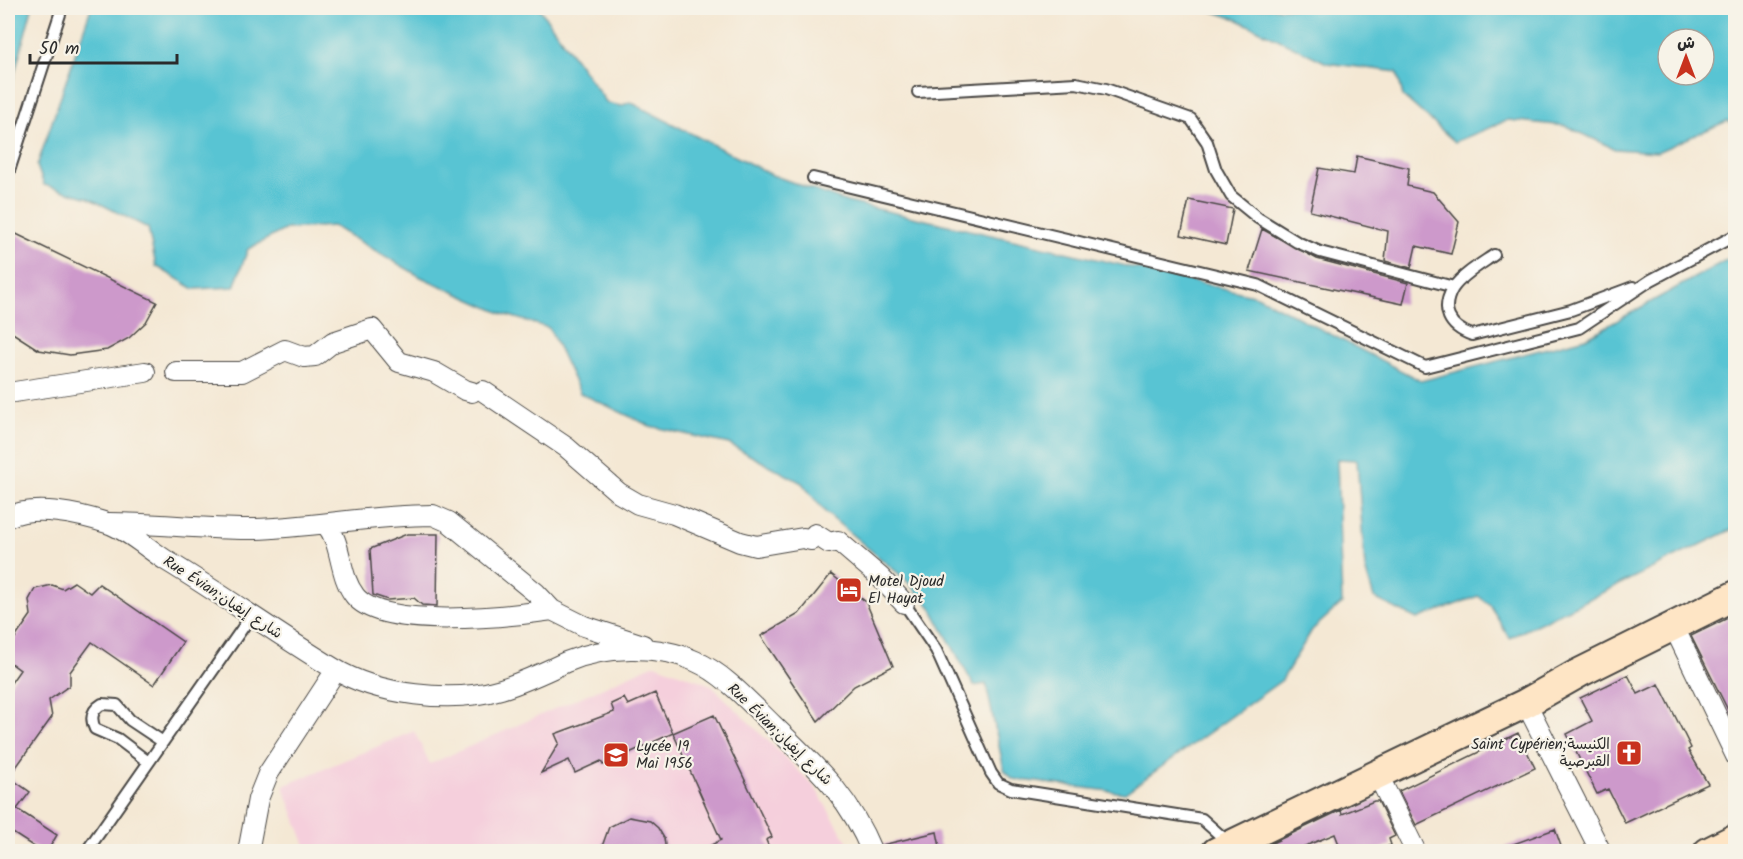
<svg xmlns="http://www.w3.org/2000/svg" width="1743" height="859" font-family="Kalam,'Playpen Sans Arabic',sans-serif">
  <rect width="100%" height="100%" fill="#f7f3e8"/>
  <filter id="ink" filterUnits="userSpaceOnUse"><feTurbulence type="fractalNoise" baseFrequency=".0167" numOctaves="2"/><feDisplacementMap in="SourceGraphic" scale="12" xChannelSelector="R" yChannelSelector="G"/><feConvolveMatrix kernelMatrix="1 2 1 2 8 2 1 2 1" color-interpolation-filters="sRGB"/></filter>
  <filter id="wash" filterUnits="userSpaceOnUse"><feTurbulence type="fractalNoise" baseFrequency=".008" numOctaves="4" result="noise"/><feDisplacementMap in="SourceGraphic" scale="24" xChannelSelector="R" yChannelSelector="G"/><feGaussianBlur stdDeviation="1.35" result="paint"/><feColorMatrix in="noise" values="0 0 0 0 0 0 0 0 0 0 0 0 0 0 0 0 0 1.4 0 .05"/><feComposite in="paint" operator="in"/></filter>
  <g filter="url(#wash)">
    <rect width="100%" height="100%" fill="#f4e8d4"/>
    <path fill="#f5cfdc" d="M655 664 711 685 814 786 853 851H308L283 786 414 731 430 764Z"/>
    <path fill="#59c4d3" stroke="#42787f" stroke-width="1.5" fill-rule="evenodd" d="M8 8H32L8 98Z
      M91 8H539L607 103 621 106 630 102 772 175 847 202 1257 296 1421 381 1586 338 1735 255V528L1509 638 1490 605 1478 596 1417 619 1374 598 1365 568 1357 460 1337 459 1342 603 1312 630 1282 680 1125 793 1013 779 1004 770 986 684 974 686 930 606 905 579 825 512 802 483 729 444 650 426 580 393 549 328 503 314 421 277 333 226 286 229 248 249 234 287 194 289 156 266 148 228 89 198 44 185 37 166Z
      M1203 8H1735V124L1727 121 1657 152 1615 149 1566 126 1508 120 1455 142 1403 96 1397 72 1327 63 1236 19ZM1668 39H1704V75H1668Z"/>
    <g id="blocks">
      <path fill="#cd99cb" d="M1357 156 1409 168 1407 186 1433 192 1459 222 1451 254 1416 246 1411 268 1385 261 1388 231 1310 211 1319 168 1354 174Z
        M1189 200 1233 209 1226 245 1181 235Z
        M1262 229 1317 259 1408 283 1403 304 1249 271Z
        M8 230 157 302 146 322 129 338 107 350 70 355 39 350 8 330Z
        M407 534H438L437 606 422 605 414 598 388 600 373 595 370 549Z
        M831 574 866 602 893 666 854 686 818 721 761 636 799 614Z
        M74 582 90 593 99 584 183 642 154 685 92 642 70 672V685L49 700 52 717 9 777 30 792 17 809 57 835 47 852H42L8 830V687L20 670 8 661V648L31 615 29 600 35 589 52 585 63 589Z
        M1736 614V726L1691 636Z
        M1628 675 1638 694 1659 684 1691 748 1688 750 1708 784 1625 823 1608 789 1597 794 1567 734 1592 721 1580 698Z
        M655 693 673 733 714 715 772 837 766 840 771 852H698L721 840 673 733 603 765 601 761 575 773 569 760 541 773 559 743 555 734 614 712 611 704 624 698 628 705Z
        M1518 733 1535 768 1416 825 1399 791Z
        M1374 801H1378L1395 836 1389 839 1391 845 1374 852H1342L1335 834 1290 852H1265L1264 847 1341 810 1342 814Z
        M629 817 650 821 658 828 664 838 666 852H600L609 827Z
        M1555 829 1563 852H1498L1497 850Z
        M937 832 941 852H884L882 845Z"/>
    </g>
  </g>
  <g filter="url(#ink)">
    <use href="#blocks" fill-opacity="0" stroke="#494744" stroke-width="1.5"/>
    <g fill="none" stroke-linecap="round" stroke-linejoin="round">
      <defs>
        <path id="lane" d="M918 92 1076 83 1106 89 1191 119 1207 142 1216 170 1231 196 1258 218 1297 242 1320 252 1454 287
          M8 174 62 8
          M813 178 1258 285 1425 367 1579 328 1651 280 1736 235
          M1494 255C1481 264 1462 275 1453 288 1440 310 1449 327 1472 335L1571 310 1633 287
          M904 603 936 650 991 773 998 783 1011 789 1202 819 1230 844
          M147 761 118 739 95 729C90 718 92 710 102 704L117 705 130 720 163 742
          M86 852 251 616"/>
        <path id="street" d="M176 372H242L285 350 304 357 315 356 333 342 372 329 399 362 434 372 465 390 472 392
          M483 391 566 447 619 493 638 504 674 514 740 542 756 546 803 538 811 540 815 534 829 543 838 541 880 577 904 603
          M8 393 145 372
          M8 517C35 504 79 514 107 523 128 530 148 549 167 561 223 595 277 634 333 668 377 695 452 704 501 689 524 682 545 672 566 662 604 646 657 644 695 661 725 674 750 703 773 725 817 768 848 794 872 852
          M109 523C158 523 206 530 255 529 315 527 373 515 433 515L449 522 536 593 552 610 584 626 643 645
          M326 524C343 545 338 574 355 596 382 631 511 616 552 610
          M1673 625 1736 756
          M1526 703 1601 852
          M1378 775 1416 852
          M248 852 258 799 268 774 336 670"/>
        <path id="secondary" d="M1216 852 1526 703 1579 673 1736 595
          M1708 852 1736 838"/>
      </defs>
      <use href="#lane" stroke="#494744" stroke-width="14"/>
      <use href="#street" stroke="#494744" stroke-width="22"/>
      <use href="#secondary" stroke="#494744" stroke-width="32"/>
      <use href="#lane" stroke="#fff" stroke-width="10"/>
      <use href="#street" stroke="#fff" stroke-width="20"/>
      <use href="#secondary" stroke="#fee5c5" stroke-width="28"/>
    </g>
  </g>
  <defs>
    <symbol id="hotel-square" viewBox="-11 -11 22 22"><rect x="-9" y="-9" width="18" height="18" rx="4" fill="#c8321e" stroke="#f7f3e8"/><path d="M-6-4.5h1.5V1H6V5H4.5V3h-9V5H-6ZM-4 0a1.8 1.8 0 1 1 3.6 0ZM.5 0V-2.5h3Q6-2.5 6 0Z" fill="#fff"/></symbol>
    <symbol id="church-square" viewBox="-11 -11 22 22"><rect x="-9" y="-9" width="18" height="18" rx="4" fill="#c8321e" stroke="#f7f3e8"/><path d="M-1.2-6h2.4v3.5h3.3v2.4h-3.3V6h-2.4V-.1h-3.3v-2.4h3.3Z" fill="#fff"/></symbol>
    <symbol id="school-square" viewBox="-11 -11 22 22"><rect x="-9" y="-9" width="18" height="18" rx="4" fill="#c8321e" stroke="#f7f3e8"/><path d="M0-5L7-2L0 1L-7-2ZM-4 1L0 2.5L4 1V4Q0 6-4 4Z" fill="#fff"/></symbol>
  </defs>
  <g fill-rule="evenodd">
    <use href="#hotel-square" x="834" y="575" width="30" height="30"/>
    <use href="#church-square" x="1614" y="738" width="30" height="30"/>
    <use href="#school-square" x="601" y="740" width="30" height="30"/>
  </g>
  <g text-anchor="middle" stroke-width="4.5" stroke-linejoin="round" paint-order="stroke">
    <g font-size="15" fill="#2b2b2b" stroke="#f7f3e8" text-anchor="start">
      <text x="868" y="586">Motel Djoud<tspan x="868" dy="17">El Hayat</tspan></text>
      <text x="1610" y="749" text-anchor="end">Saint Cypérien;الكنيسة<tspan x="1610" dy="17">القبرصية</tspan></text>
      <text x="636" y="751">Lycée 19<tspan x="636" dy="17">Mai 1956</tspan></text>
    </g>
    <g font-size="15" fill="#2b2b2b" stroke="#f7f3e8">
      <text transform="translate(223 597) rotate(33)" y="5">Rue Évian;شارع إيفيان</text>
      <text transform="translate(780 734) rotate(44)" y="5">Rue Évian;شارع إيفيان</text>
    </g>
  </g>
  <rect width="1743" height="859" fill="none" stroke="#f7f3e8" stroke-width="30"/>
  <g transform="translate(1686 57)"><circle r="28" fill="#f7f3e8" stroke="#a5a39c" stroke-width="1.5"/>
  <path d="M0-4.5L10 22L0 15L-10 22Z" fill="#c8321e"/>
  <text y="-9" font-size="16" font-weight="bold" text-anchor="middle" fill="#2b2b2b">ش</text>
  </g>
  <path d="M30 54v9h147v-9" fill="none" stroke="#2b2b2b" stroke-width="3"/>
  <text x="39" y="54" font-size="18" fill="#2b2b2b" stroke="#f7f3e8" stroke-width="4.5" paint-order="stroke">50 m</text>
</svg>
